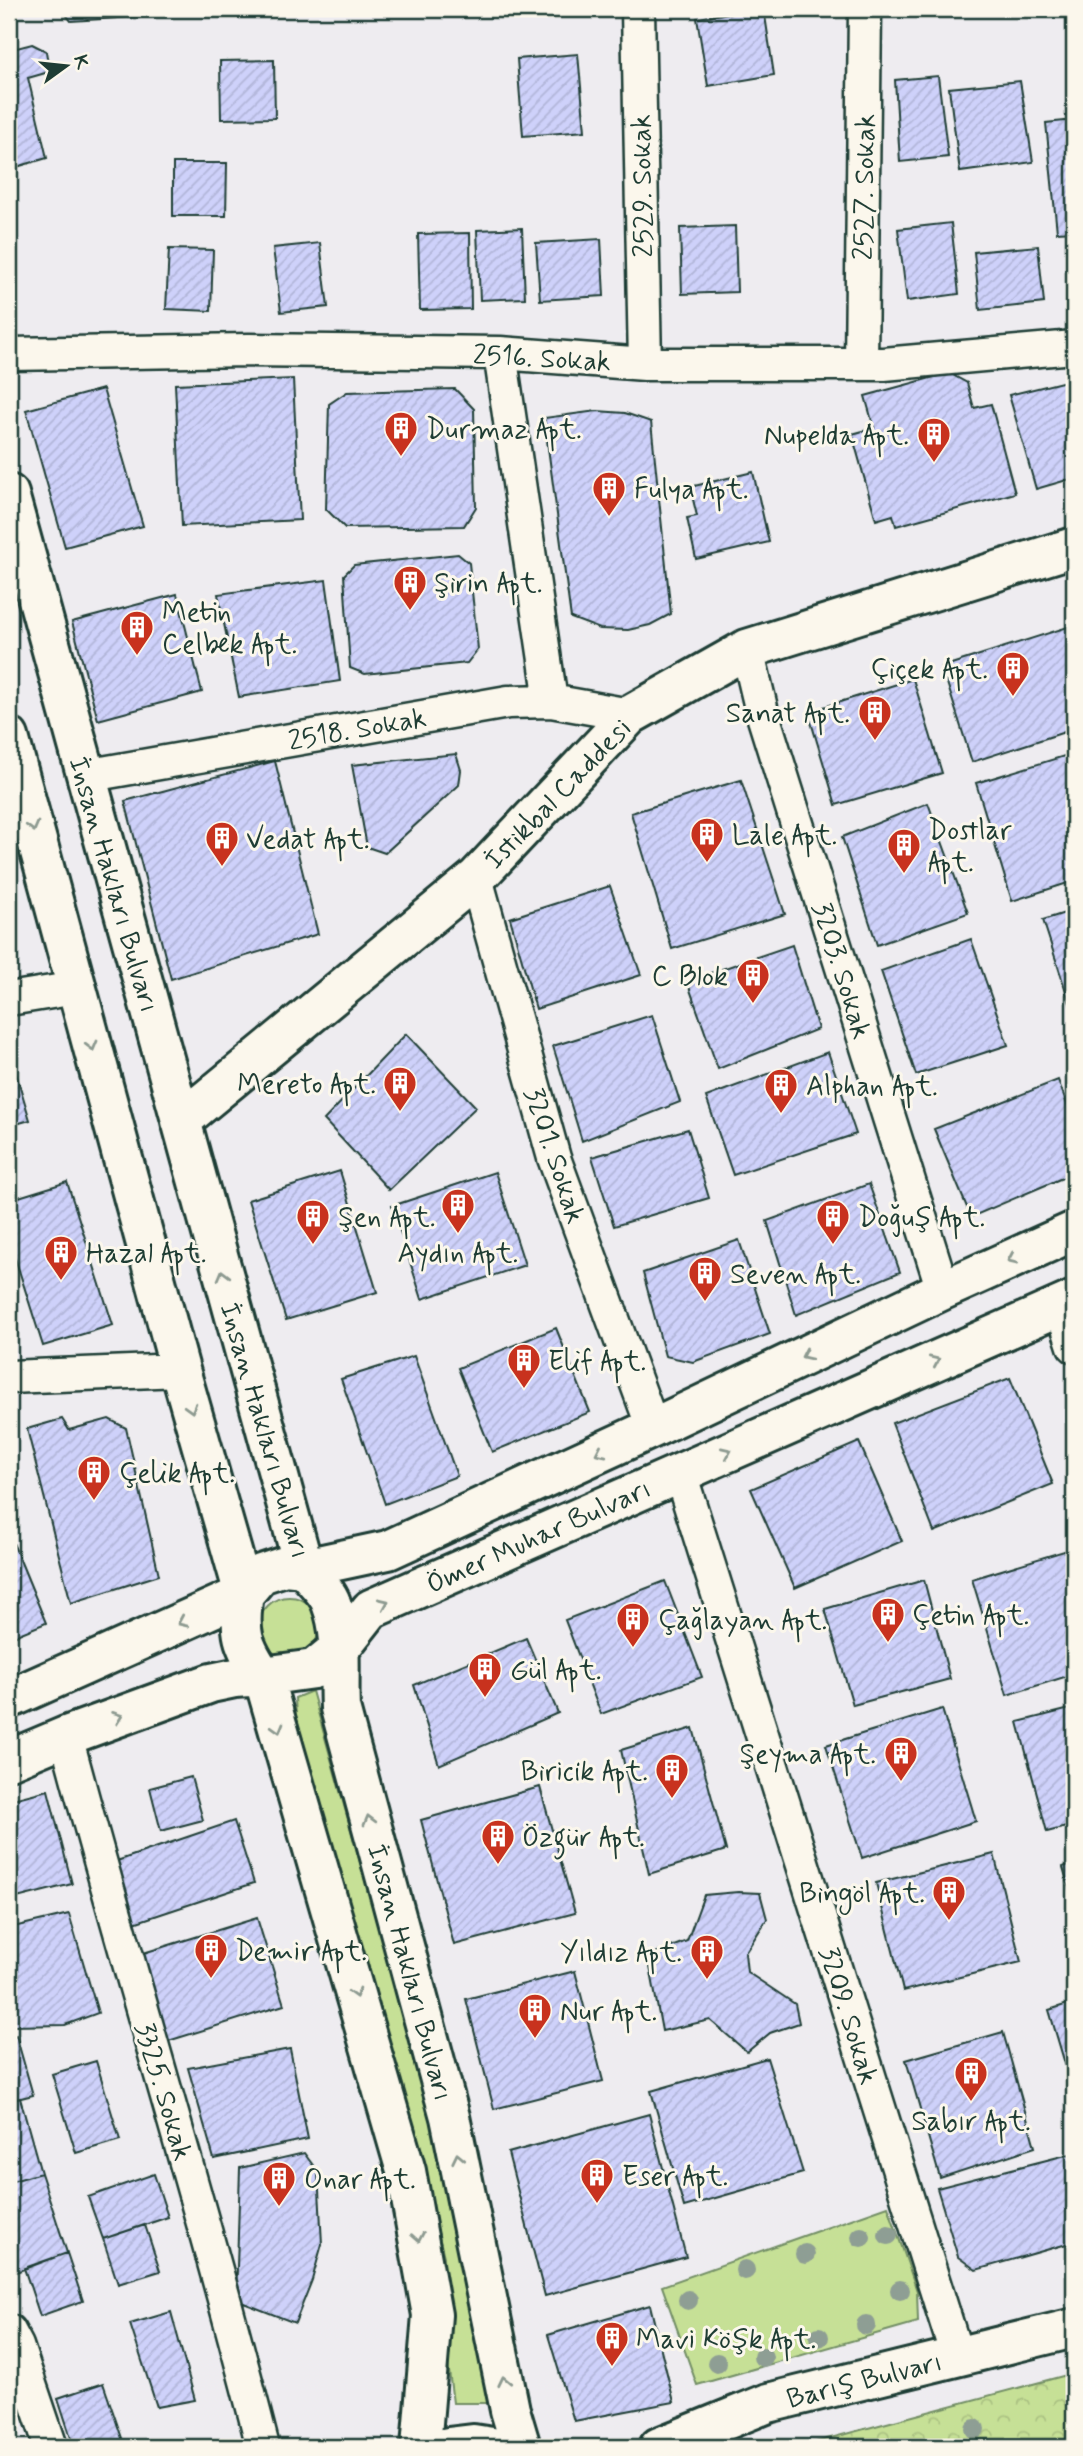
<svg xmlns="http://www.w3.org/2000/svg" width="1083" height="2456" font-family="Mynerve,sans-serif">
  <defs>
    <pattern id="forest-crowns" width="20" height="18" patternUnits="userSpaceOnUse" patternTransform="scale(1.75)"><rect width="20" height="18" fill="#c6e096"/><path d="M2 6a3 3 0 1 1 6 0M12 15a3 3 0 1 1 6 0" fill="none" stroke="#aac182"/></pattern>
    <pattern id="building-hatch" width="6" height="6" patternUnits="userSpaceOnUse" patternTransform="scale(1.75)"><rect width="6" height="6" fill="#ced1fa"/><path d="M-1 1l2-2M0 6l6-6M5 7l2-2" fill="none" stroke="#b0b4d7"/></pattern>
  </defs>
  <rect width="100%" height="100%" fill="#eeecf0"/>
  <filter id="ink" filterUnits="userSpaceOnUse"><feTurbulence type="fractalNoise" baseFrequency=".0143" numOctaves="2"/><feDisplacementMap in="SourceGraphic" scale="14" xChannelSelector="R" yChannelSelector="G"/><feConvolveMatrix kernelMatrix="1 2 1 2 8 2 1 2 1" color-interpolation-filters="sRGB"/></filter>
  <g filter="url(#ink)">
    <path fill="#c6e096" stroke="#728e65" stroke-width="2" d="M259 1627a30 30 0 1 1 60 0a30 30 0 1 1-60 0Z
      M312 1691 424 2091 488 2366 491 2403H453L447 2355 444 2257 408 2109 296 1719 295 1698Z
      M888 2206 917 2291 918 2322 697 2385 662 2286Z"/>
    <path fill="url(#forest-crowns)" stroke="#728e65" stroke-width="2" d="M1074 2373V2447H797Z"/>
    <path fill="url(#building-hatch)" stroke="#1f3d34" stroke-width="2" d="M62 9H158L150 16 71 21Z
      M756 9H764L774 75 708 86 697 18Z
      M32 44 46 51 49 72 28 78 47 158 13 168 9 159V50Z
      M578 54 585 131 523 136 517 59Z
      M274 60 275 118 221 119 220 61Z
      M938 76 948 157 900 162 895 80Z
      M1020 81 1033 162 960 172 949 88Z
      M1074 120V231L1057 232 1046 123Z
      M173 163H227L226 216H173Z
      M951 223 959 294 907 301 898 229Z
      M735 226 737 292 682 294 680 228Z
      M522 228 525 298 480 300 477 230Z
      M470 233 471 309 420 310 418 234Z
      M601 239 604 296 540 300 536 243Z
      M320 243 328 307 281 312 273 248Z
      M1038 246 1044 303 980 310 974 252Z
      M169 249 213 250 211 311 166 309Z
      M949 373 967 383 974 408 991 404 1015 493 896 526 893 515 876 520 852 434 874 428 865 396Z
      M293 379 300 520 182 526 175 384Z
      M1074 379V478L1036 489 1009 395Z
      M103 389 143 526 65 547 26 410Z
      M455 389 474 409 476 507 464 526 345 528 326 509 329 404 347 392Z
      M597 411 625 413 651 422 671 614 650 625 628 630 600 629 571 618 544 418Z
      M753 472 769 542 696 559 687 518 697 516 690 487Z
      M458 554 469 563 478 649 467 663 365 674 350 668 344 575 354 565Z
      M326 580 340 681 239 697 218 594Z
      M177 594 202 692 98 720 72 622Z
      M1074 625V729L972 762 942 667Z
      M913 679 942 773 836 805 808 712Z
      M1074 753V881L1012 901 976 783Z
      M456 754 461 770 459 785 385 853 367 847 352 765Z
      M275 761 318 934 171 979 125 801Z
      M741 780 785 914 672 949 631 813Z
      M928 803 968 913 877 945 842 837Z
      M610 886 641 975 536 1009 510 918Z
      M1074 910V1016L1043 920Z
      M971 939 1008 1045 916 1075 881 971Z
      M792 945 818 1029 718 1069 687 981Z
      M652 1015 680 1102 582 1141 553 1046Z
      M406 1034 476 1107 389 1190 324 1120Z
      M9 1050 30 1120 9 1126Z
      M828 1052 856 1134 733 1175 706 1097Z
      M1058 1080 1074 1123V1173L971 1217 934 1129Z
      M688 1129 709 1198 614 1226 592 1157Z
      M340 1171 377 1292 286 1320 248 1200Z
      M495 1172 525 1265 422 1299 392 1206Z
      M67 1182 113 1325 43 1346 9 1239V1200Z
      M869 1184 900 1272 796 1315 767 1221Z
      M739 1240 770 1334 693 1362 665 1356 643 1273Z
      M556 1328 590 1412 492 1452 458 1368Z
      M414 1356 457 1476 385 1504 341 1379Z
      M1010 1378 1053 1484 934 1532 892 1423Z
      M62 1419 69 1430 109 1419 126 1428 159 1575 71 1603 27 1429Z
      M859 1442 902 1541 795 1588 751 1489Z
      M11 1538 46 1623 9 1638V1539Z
      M1074 1548V1674L1007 1695 972 1579Z
      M924 1580 950 1679 853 1705 825 1609Z
      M665 1581 702 1677 601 1714 565 1620Z
      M526 1638 558 1713 439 1765 414 1685Z
      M1074 1708V1825L1047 1832 1018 1722Z
      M942 1709 976 1821 862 1858 826 1745Z
      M693 1728 726 1850 649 1874 621 1750Z
      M191 1777 203 1820 161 1831 150 1788Z
      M540 1787 575 1913 454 1945 421 1820Z
      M48 1790 72 1884 9 1900V1800Z
      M234 1821 254 1883 134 1923 114 1862Z
      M994 1854 1021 1962 903 1991 876 1883Z
      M1074 1863V1905L1063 1867Z
      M738 1892 760 1893 767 1919 745 1953 747 1972 795 2004 799 2023 770 2033 747 2052 710 2020 662 2031 648 1956 687 1941 704 1895Z
      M69 1914 98 2013 65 2025 11 2026 9 2016V1928Z
      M257 1918 284 2005 165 2042 137 1955Z
      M575 1971 603 2081 494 2109 466 1999Z
      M1074 2002V2094L1049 2010Z
      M1003 2032 1035 2147 940 2178 906 2060Z
      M16 2035 33 2095 9 2101V2038Z
      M290 2049 308 2139 214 2159 188 2068Z
      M767 2058 803 2173 684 2207 651 2091Z
      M96 2061 120 2140 76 2153 52 2074Z
      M20 2098 41 2173 9 2182V2101Z
      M649 2114 686 2257 545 2296 508 2153Z
      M304 2153 318 2172 322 2244 312 2280 295 2323 236 2300 240 2168Z
      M1074 2153V2242L976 2270 958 2257 937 2188Z
      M41 2173 67 2253 11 2274 9 2267V2182Z
      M154 2174 168 2217 103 2239 88 2197Z
      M145 2225 160 2271 118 2284 103 2239Z
      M67 2253 83 2301 40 2316 24 2268Z
      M650 2305 674 2402 574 2421 548 2335Z
      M171 2312 195 2400 157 2407 130 2324Z
      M103 2383 125 2447H74L58 2398Z"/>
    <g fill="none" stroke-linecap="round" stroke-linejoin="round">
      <defs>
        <path id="street" d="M638 9 645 364
          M500 353 551 701
          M9 354 249 350 500 353 645 364H884L1074 347
          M861 364 865 9
          M747 649 762 712 943 1290
          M85 776 508 702 551 701 630 715
          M476 878 554 1158 653 1428
          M9 999 76 988
          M1061 1306 1074 1346
          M9 1377 180 1370
          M680 1473 957 2356
          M66 1736C129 1974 203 2209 263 2447
          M9 2331 17 2346 51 2447"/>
        <path id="secondary" d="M9 494 304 1568C312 1578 327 1591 331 1603 344 1637 338 1672 340 1708L450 2117 510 2410 521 2447
          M9 737 180 1370 244 1594C238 1632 242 1645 263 1676L406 2171 432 2315 421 2447
          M181 1121 476 878 630 715 747 649 1074 547
          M9 1699 244 1594 261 1574 285 1566 304 1568 388 1550 653 1428 943 1290 1074 1231
          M9 1760 66 1736 211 1683 235 1678 263 1676 314 1669 341 1647 371 1609 1074 1300
          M448 2447 473 2444 492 2447
          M659 2447 768 2403 1074 2328"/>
      </defs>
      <use href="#street" stroke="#1f3d34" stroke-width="37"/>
      <use href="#secondary" stroke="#1f3d34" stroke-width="44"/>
      <use href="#street" stroke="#fbf7ec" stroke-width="32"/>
      <use href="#secondary" stroke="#fbf7ec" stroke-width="38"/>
    </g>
    <g fill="#8e9e94">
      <circle cx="888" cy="2235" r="10"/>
      <circle cx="861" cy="2237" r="10"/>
      <circle cx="805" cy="2254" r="10"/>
      <circle cx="745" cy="2270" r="10"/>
      <circle cx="900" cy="2290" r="10"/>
      <circle cx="688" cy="2300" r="10"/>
      <circle cx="866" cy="2325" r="10"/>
      <circle cx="819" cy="2337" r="10"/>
      <circle cx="763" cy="2357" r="10"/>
      <circle cx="717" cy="2363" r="10"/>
      <circle cx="975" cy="2429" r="10"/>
    </g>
    <defs><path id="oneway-chevron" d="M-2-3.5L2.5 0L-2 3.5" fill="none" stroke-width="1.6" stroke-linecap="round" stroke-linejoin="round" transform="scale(1.75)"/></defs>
    <g stroke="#8d9a90">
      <use href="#oneway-chevron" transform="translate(33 827) rotate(75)"/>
      <use href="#oneway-chevron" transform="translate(92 1046) rotate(75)"/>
      <use href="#oneway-chevron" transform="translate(1012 1259) rotate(156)"/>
      <use href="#oneway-chevron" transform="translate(223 1275) rotate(-105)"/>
      <use href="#oneway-chevron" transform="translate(806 1355) rotate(155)"/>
      <use href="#oneway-chevron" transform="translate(935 1361) rotate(-24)"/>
      <use href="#oneway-chevron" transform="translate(191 1408) rotate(74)"/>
      <use href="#oneway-chevron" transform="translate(600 1452) rotate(155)"/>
      <use href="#oneway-chevron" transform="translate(727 1452) rotate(-24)"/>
      <use href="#oneway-chevron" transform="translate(384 1603) rotate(-24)"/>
      <use href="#oneway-chevron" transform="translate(182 1622) rotate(156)"/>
      <use href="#oneway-chevron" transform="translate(118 1717) rotate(-20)"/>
      <use href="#oneway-chevron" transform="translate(278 1728) rotate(74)"/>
      <use href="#oneway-chevron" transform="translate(369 1820) rotate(-105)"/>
      <use href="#oneway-chevron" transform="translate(355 1993) rotate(74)"/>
      <use href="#oneway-chevron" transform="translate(458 2158) rotate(-102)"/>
      <use href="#oneway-chevron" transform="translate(418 2237) rotate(80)"/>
      <use href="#oneway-chevron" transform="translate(504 2381) rotate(-102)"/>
    </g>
  </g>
  <defs>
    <symbol id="building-pin" viewBox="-11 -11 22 30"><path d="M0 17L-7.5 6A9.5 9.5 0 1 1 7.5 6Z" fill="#c8321e" stroke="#fbf7ec"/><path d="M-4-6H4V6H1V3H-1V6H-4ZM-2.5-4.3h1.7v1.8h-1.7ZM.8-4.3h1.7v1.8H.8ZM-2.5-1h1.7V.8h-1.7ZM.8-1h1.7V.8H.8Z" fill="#fff"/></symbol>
  </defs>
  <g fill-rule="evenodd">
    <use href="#building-pin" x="382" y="409" width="38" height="52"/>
    <use href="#building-pin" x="915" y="415" width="38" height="52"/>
    <use href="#building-pin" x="590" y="469" width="38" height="52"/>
    <use href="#building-pin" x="391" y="563" width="38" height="52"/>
    <use href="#building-pin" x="118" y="608" width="38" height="52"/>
    <use href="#building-pin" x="994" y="649" width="38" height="52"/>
    <use href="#building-pin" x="856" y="693" width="38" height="52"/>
    <use href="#building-pin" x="688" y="815" width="38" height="52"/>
    <use href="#building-pin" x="203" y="819" width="38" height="52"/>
    <use href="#building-pin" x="885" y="826" width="38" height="52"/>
    <use href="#building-pin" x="734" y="956" width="38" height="52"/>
    <use href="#building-pin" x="381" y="1064" width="38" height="52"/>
    <use href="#building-pin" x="762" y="1066" width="38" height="52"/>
    <use href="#building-pin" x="439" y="1186" width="38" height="52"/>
    <use href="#building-pin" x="294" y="1197" width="38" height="52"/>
    <use href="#building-pin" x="814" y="1197" width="38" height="52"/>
    <use href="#building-pin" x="42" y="1233" width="38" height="52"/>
    <use href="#building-pin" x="686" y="1254" width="38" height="52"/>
    <use href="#building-pin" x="505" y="1341" width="38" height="52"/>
    <use href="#building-pin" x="75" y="1453" width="38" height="52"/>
    <use href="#building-pin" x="869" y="1595" width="38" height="52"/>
    <use href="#building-pin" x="614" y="1600" width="38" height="52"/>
    <use href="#building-pin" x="466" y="1650" width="38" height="52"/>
    <use href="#building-pin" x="882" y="1734" width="38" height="52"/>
    <use href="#building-pin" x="653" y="1751" width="38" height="52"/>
    <use href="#building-pin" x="479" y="1817" width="38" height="52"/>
    <use href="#building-pin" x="930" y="1873" width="38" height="52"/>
    <use href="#building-pin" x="192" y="1931" width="38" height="52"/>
    <use href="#building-pin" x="688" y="1932" width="38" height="52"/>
    <use href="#building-pin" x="516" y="1991" width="38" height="52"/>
    <use href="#building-pin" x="952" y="2054" width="38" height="52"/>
    <use href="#building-pin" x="578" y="2156" width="38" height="52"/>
    <use href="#building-pin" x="260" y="2159" width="38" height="52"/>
    <use href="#building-pin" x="593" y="2319" width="38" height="52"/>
  </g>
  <g text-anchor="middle" stroke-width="6" stroke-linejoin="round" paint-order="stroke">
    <g font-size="28" fill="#1f3d34" stroke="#fbf7ec">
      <text transform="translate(641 186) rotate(-91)" y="10">2529. Sokak</text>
      <text transform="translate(863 187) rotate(-89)" y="10">2527. Sokak</text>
      <text transform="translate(542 357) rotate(3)" y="10">2516. Sokak</text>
      <text transform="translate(357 728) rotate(-10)" y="10">2518. Sokak</text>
      <text transform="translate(557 793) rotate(-46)" y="10">İstikbal Caddesi</text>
      <text transform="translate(115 884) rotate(74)" y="10">İnsan Hakları Bulvarı</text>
      <text transform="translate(843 970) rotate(73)" y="10">3203. Sokak</text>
      <text transform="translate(556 1155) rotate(72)" y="10">3201. Sokak</text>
      <text transform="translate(266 1430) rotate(74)" y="10">İnsan Hakları Bulvarı</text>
      <text transform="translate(538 1535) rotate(-24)" y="10">Ömer Muhar Bulvarı</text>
      <text transform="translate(411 1972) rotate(75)" y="10">İnsan Hakları Bulvarı</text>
      <text transform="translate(850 2015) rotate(73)" y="10">3209. Sokak</text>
      <text transform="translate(165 2091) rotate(74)" y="10">3325. Sokak</text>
      <text transform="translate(864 2379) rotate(-14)" y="10">Barış Bulvarı</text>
    </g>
    <g font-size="28" fill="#1f3d34" stroke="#fbf7ec" text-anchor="start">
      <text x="426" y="438">Durmaz Apt.</text>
      <text x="909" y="444" text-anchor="end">Nupelda Apt.</text>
      <text x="634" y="498">Fulya Apt.</text>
      <text x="434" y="592">Şirin Apt.</text>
      <text x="162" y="621">Metin<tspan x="162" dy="32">Celbek Apt.</tspan></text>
      <text x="988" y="678" text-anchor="end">Çiçek Apt.</text>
      <text x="850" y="722" text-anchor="end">Sanat Apt.</text>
      <text x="928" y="839">Dostlar<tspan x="928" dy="32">Apt.</tspan></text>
      <text x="732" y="844">Lale Apt.</text>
      <text x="246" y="848">Vedat Apt.</text>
      <text x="728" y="985" text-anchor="end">C Blok</text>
      <text x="376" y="1093" text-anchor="end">Mereto Apt.</text>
      <text x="806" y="1095">Alphan Apt.</text>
      <text x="338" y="1226">Şen Apt.</text>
      <text x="858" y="1226">Doğuş Apt.</text>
      <text x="86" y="1262">Hazal Apt.</text>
      <text x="458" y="1262" text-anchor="middle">Aydın Apt.</text>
      <text x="730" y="1283">Seven Apt.</text>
      <text x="548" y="1370">Elif Apt.</text>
      <text x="119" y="1482">Çelik Apt.</text>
      <text x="912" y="1624">Çetin Apt.</text>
      <text x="658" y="1629">Çağlayan Apt.</text>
      <text x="510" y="1679">Gül Apt.</text>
      <text x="876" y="1763" text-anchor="end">Şeyma Apt.</text>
      <text x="648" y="1780" text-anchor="end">Biricik Apt.</text>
      <text x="522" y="1846">Özgür Apt.</text>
      <text x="925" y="1902" text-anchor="end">Bingöl Apt.</text>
      <text x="235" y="1960">Demir Apt.</text>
      <text x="682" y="1961" text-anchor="end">Yıldız Apt.</text>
      <text x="560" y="2020">Nur Apt.</text>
      <text x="971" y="2130" text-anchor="middle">Sabır Apt.</text>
      <text x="622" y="2185">Eser Apt.</text>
      <text x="304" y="2188">Onar Apt.</text>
      <text x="636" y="2348">Mavi Köşk Apt.</text>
    </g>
  </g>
  <rect width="1083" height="2456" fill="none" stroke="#fbf7ec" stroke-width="35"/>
  <rect x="18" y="18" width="1048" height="2421" fill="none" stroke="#1f3d34" stroke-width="2.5" filter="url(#ink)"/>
  <g transform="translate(66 66) rotate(75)" stroke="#fbf7ec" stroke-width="5" paint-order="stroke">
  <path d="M0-5L12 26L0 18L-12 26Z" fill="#1f3d34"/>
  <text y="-10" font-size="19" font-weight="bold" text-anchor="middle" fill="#1f3d34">K</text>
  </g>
</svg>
